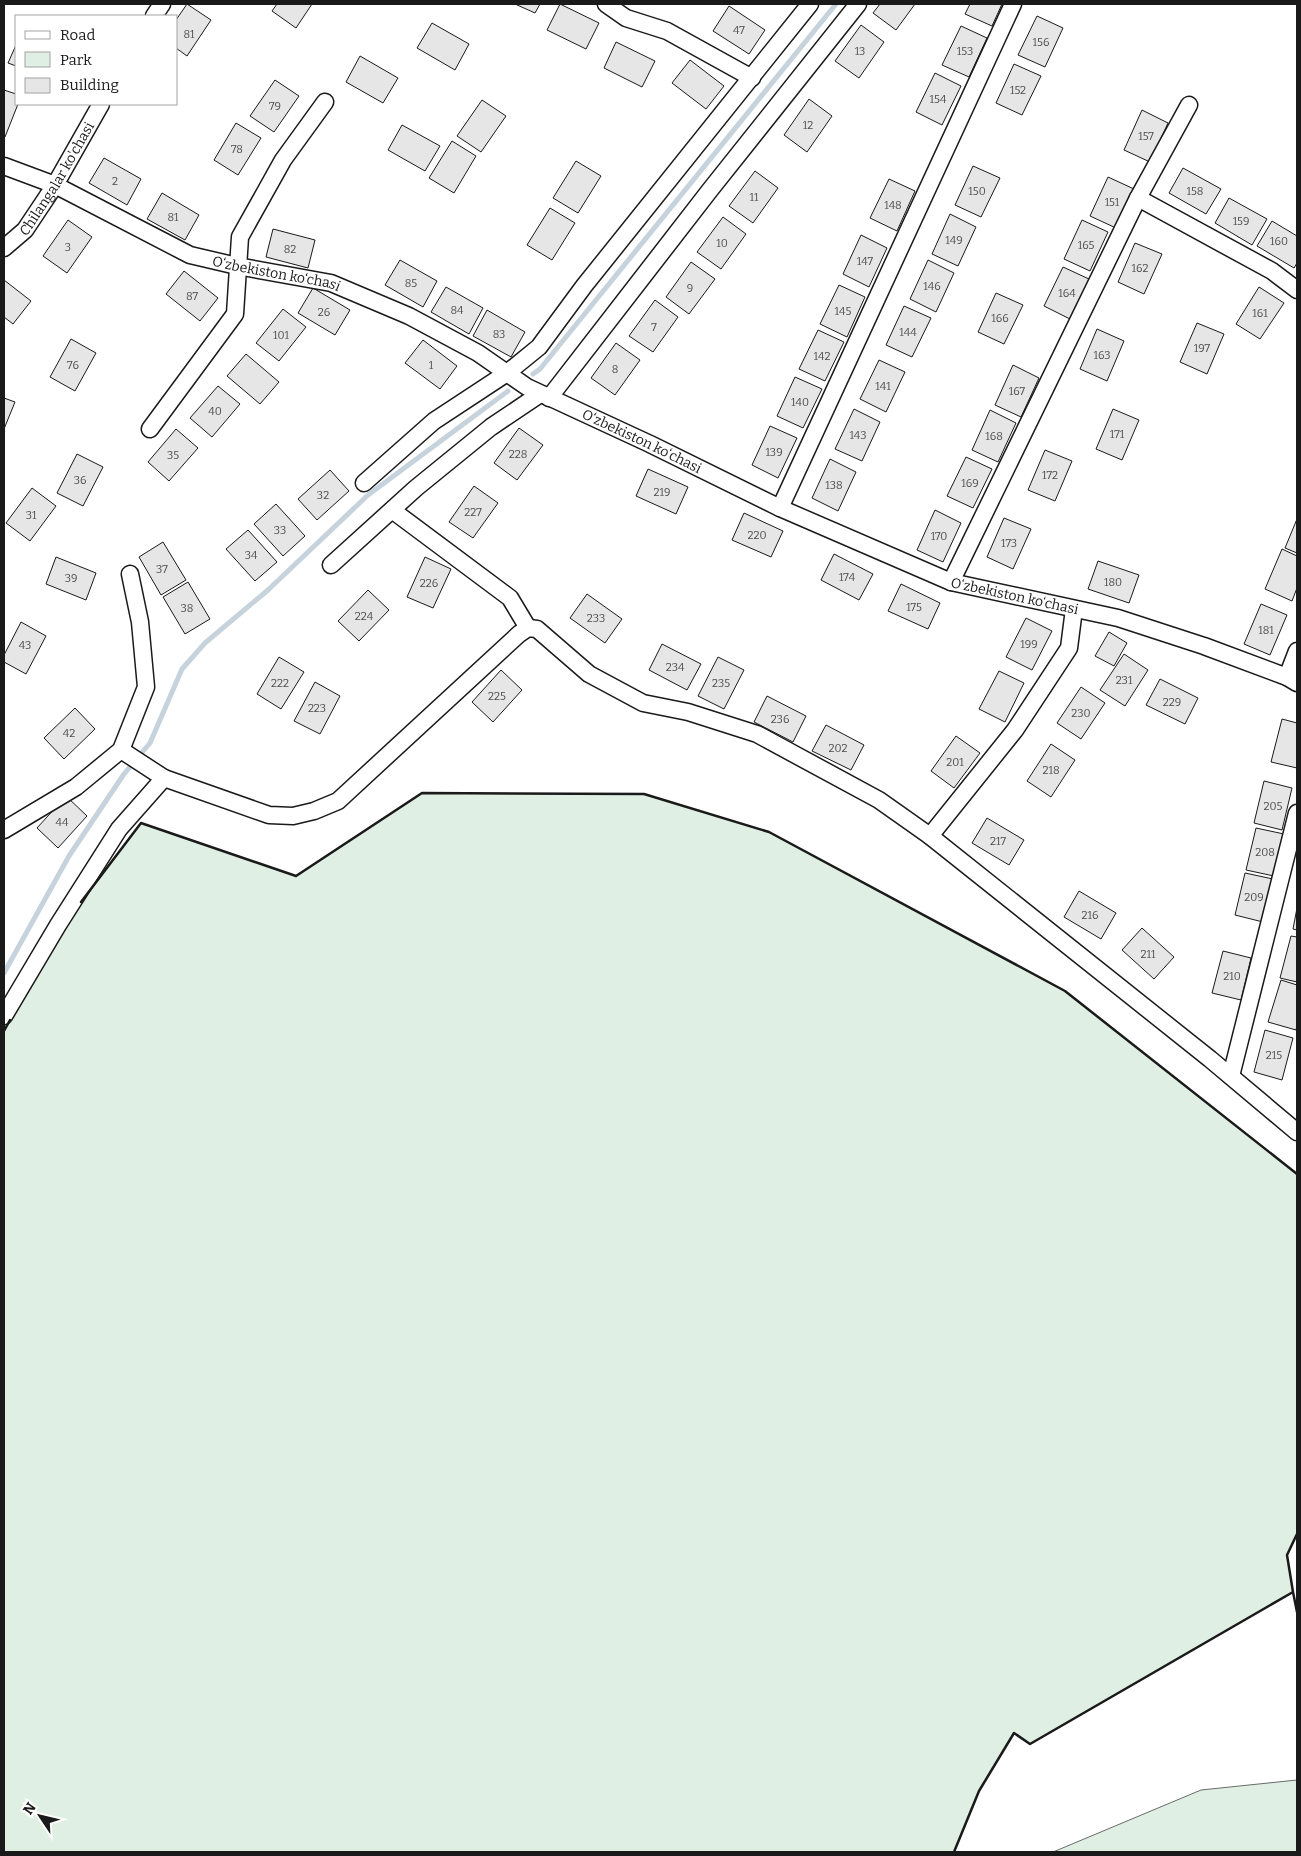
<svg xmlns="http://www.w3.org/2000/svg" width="1301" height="1856" font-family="Bitter,serif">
  <rect width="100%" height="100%" fill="#fff"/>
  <path fill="#e0efe3" stroke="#6a6a6a" d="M422 793 644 794 769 832 1065 991 1297 1174V1534L1287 1555 1293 1592 1030 1744 1014 1733 979 1791 954 1852H4V1031L63 927 141 823 296 876Z
    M1297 1780V1852H1053L1201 1790Z"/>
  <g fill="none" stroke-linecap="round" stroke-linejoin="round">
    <path stroke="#c6d2dc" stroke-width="5" d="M533 374 540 369 836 4
      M4 973 69 856 124 774 150 743 182 669 205 643 268 590 368 495 508 391"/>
  </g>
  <path fill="#e6e6e6" stroke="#1a1a1a" d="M187 4 211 20 187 56 176 48V20Z
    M277 4H312L296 28 272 11Z
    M515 4H540L535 13Z
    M560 4 599 23 586 49 547 30Z
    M880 4H915L896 30 873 13Z
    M970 4H1002L992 26 965 14Z
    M729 6 765 30 749 54 713 31Z
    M1037 16 1063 28 1045 67 1018 55Z
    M432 23 469 44 455 70 417 48Z
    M861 25 884 42 859 78 835 61Z
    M961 26 987 38 969 77 942 65Z
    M616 42 655 61 642 87 604 68Z
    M16 45V66L8 63Z
    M360 56 398 78 383 103 346 82Z
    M690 60 724 86 706 109 672 83Z
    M1014 64 1041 76 1022 115 996 103Z
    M935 73 961 86 942 125 916 112Z
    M275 80 299 96 274 132 250 116Z
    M4 90 16 94V104H18L5 137 4 136Z
    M809 99 832 116 807 152 784 135Z
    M482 100 506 116 481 152 457 136Z
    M1142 110 1168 123 1150 162 1124 150Z
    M236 123 261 138 238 175 214 160Z
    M402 125 440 146 425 171 388 150Z
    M452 141 476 156 454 193 429 178Z
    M104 158 141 179 127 205 89 183Z
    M576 161 601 176 578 213 553 198Z
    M973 166 1000 178 981 217 955 205Z
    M1183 168 1221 189 1206 214 1169 193Z
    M755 171 778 188 753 223 729 206Z
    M1108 177 1134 189 1116 228 1090 216Z
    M889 179 915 191 897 231 870 218Z
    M162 193 199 215 185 240 147 219Z
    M1229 198 1267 219 1252 245 1215 223Z
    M550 208 575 223 552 260 527 245Z
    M950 214 976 227 958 266 932 254Z
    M723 217 746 234 721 269 697 252Z
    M68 220 92 237 67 273 43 256Z
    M1082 220 1108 232 1090 271 1064 259Z
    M1272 221 1297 236V263L1294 268 1257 246Z
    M273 229 315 240 308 268 266 257Z
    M861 235 887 248 869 287 843 274Z
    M1135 243 1162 254 1144 294 1118 282Z
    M400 260 437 281 423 307 385 285Z
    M928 260 954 273 936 312 910 299Z
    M691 262 715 279 689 314 666 297Z
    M1063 267 1089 279 1070 319 1044 306Z
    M184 271 218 298 200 321 166 294Z
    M4 280 31 301 13 324 4 317Z
    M839 285 865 297 847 337 820 324Z
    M446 287 483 308 469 334 431 312Z
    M1259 287 1284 303 1260 339 1236 324Z
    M313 288 350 310 335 335 298 313Z
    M996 293 1023 305 1004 344 978 332Z
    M655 300 678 317 653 352 629 336Z
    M904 306 931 318 912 357 886 345Z
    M283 309 306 327 279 361 256 343Z
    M487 310 525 332 511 357 473 336Z
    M1197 323 1224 334 1207 374 1180 362Z
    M1097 329 1124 341 1107 381 1080 369Z
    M818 330 844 342 825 381 799 369Z
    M71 339 96 353 75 391 50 377Z
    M423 340 457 366 440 389 405 363Z
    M616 343 640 360 615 395 591 378Z
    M246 354 279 382 260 404 227 376Z
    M879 360 905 372 886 412 860 399Z
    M1013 365 1039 378 1021 417 995 405Z
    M795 377 822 389 803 428 777 416Z
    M218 386 240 404 212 437 190 418Z
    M4 398 15 402 4 429Z
    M854 409 880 422 862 461 835 449Z
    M1113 409 1139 420 1122 460 1096 449Z
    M990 410 1016 423 998 462 972 450Z
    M770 426 797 438 778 478 752 465Z
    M519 428 543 445 517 480 494 463Z
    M176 429 198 448 169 481 148 462Z
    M1045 450 1072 461 1055 501 1028 490Z
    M77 454 103 467 83 506 57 493Z
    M966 457 992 469 973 508 947 496Z
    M830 459 856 472 838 511 812 498Z
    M648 469 688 487 676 514 636 496Z
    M330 470 349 491 317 520 298 499Z
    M474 486 498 503 473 538 449 522Z
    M32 488 56 506 30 541 6 523Z
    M276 504 305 536 283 556 254 524Z
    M935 510 961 523 943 562 917 550Z
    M744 513 783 531 771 557 732 540Z
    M1004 518 1031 529 1013 569 987 557Z
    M1297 519V553L1285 548Z
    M248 530 277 562 255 581 226 549Z
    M163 542 186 580 161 595 139 557Z
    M1282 549 1297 556V588L1292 601 1265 589Z
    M834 554 873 574 859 600 821 580Z
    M56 557 96 573 86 600 46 584Z
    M425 557 451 569 433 608 407 597Z
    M1098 561 1139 575 1129 603 1088 589Z
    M188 582 210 619 185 634 163 597Z
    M901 584 940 603 928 629 888 611Z
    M368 590 389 610 359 641 338 621Z
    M587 594 622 619 605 643 570 618Z
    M1261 604 1287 615 1270 655 1244 644Z
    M1026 618 1052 631 1032 670 1006 657Z
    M21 622 46 636 26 674 4 662V655Z
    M1109 632 1127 643 1114 666 1095 656Z
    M662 644 701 664 687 690 649 670Z
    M1124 654 1148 670 1125 706 1100 690Z
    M279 657 304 672 281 709 257 694Z
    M718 657 744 670 724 709 698 696Z
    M501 670 522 690 493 722 472 702Z
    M999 671 1024 683 1005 722 979 709Z
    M1160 679 1198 698 1185 724 1146 705Z
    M315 682 340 696 320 734 294 721Z
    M1081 687 1105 703 1081 739 1057 723Z
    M767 696 806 716 793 742 754 722Z
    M75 708 95 729 64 759 44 738Z
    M1282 719 1297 723V768L1271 762Z
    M826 725 864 745 851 770 812 751Z
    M956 736 980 753 954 788 931 771Z
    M1051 744 1075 760 1051 797 1027 781Z
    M1264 781 1292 788 1282 830 1254 823Z
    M66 796 87 816 58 848 37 828Z
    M987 818 1024 840 1009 865 972 843Z
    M1256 828 1284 834 1274 876 1246 870Z
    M1245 873 1273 879 1263 922 1235 915Z
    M1079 891 1116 913 1101 939 1064 917Z
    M1297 908V930L1293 929Z
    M1142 928 1174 957 1154 979 1122 950Z
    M1291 936 1297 937V982L1280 978Z
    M1223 951 1251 958 1241 1000 1212 993Z
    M1281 980 1297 985V1025L1296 1030 1268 1022Z
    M1265 1030 1293 1038 1282 1080 1254 1072Z"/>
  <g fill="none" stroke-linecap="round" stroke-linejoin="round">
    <defs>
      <g id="minor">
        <path d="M606 4 626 18 667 31 752 78"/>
        <path d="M154 16 162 4"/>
        <path id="s1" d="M4 166 55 185 190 255 237 266 331 283 409 316 478 353 527 387 650 444 780 508 951 582 1118 618 1204 646 1287 677 1297 683"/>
        <path d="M1138 198 1272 271 1297 290"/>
        <path id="s2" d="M4 248 25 230 55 185 101 104"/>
        <path d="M549 398 710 190 858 4"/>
        <path d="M150 429 235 314 240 237 283 160 325 102"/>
        <path d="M364 483 434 421 507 373 539 347 584 286 810 4"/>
        <path d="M780 508 1013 4"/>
        <path d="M392 510 510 598 528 628"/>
        <path d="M331 565 416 488 491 427 540 394"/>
        <path d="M951 582 1138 198 1189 105"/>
        <path d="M1287 677 1297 651"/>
        <path d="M121 750 164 778"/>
        <path d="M4 830 76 787 121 750 146 687 140 622 130 574"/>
        <path d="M930 836 1015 730 1069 648 1074 609"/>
        <path d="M4 1016 58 925 119 829 164 778 269 815 293 816 314 811 338 801 519 634 528 628 537 629 589 674 643 703 688 712 757 734 879 800 930 836 1210 1059 1297 1132"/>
        <path d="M1231 1076 1297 813"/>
      </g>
    </defs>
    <use href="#minor" stroke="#1a1a1a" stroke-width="19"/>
    <use href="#minor" stroke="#fff" stroke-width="16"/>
    <path stroke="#1a1a1a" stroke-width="2.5" d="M81 902 141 823 296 876 422 793 644 794 769 832 1065 991 1297 1174
      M4 1031 10 1020
      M1293 1592 1297 1612
      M954 1852 979 1791 1014 1733 1030 1744 1293 1592 1287 1555 1297 1534"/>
  </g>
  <g text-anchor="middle" stroke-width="4" stroke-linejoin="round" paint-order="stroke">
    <g font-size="11" fill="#4d4d4d">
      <text x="739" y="34">47</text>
      <text x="189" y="38">81</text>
      <text x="1041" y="46">156</text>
      <text x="860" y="55">13</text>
      <text x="965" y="55">153</text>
      <text x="1018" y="94">152</text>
      <text x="938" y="103">154</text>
      <text x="275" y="110">79</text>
      <text x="808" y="129">12</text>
      <text x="1146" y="140">157</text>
      <text x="237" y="153">78</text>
      <text x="115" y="185">2</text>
      <text x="977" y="195">150</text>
      <text x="1195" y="195">158</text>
      <text x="754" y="201">11</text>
      <text x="1112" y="206">151</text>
      <text x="893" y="209">148</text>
      <text x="173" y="221">81</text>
      <text x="1241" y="225">159</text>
      <text x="954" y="244">149</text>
      <text x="1279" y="245">160</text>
      <text x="722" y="247">10</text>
      <text x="1086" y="249">165</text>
      <text x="68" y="251">3</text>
      <text x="290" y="253">82</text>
      <text x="865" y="265">147</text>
      <text x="1140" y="272">162</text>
      <text x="411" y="287">85</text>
      <text x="932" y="290">146</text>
      <text x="690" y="292">9</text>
      <text x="1067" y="297">164</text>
      <text x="192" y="300">87</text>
      <text x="457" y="314">84</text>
      <text x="843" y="315">145</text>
      <text x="324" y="316">26</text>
      <text x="1260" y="317">161</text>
      <text x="1000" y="322">166</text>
      <text x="654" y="331">7</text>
      <text x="908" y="336">144</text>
      <text x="499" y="338">83</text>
      <text x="281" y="339">101</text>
      <text x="1202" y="352">197</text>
      <text x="1102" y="359">163</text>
      <text x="822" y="360">142</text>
      <text x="73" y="369">76</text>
      <text x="431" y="369">1</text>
      <text x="615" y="373">8</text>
      <text x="883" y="390">141</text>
      <text x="1017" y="395">167</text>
      <text x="800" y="406">140</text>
      <text x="215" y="415">40</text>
      <text x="1117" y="438">171</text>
      <text x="858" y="439">143</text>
      <text x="994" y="440">168</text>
      <text x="774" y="456">139</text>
      <text x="518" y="458">228</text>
      <text x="173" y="459">35</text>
      <text x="1050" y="479">172</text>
      <text x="80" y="484">36</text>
      <text x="970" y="487">169</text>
      <text x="834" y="489">138</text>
      <text x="662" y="496">219</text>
      <text x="323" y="499">32</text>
      <text x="473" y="516">227</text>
      <text x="31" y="519">31</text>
      <text x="280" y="534">33</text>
      <text x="757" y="539">220</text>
      <text x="939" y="540">170</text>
      <text x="1009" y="547">173</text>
      <text x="251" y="559">34</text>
      <text x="162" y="573">37</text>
      <text x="847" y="581">174</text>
      <text x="71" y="582">39</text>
      <text x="1113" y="586">180</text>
      <text x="429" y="587">226</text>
      <text x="914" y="611">175</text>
      <text x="187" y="612">38</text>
      <text x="364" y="620">224</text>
      <text x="596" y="622">233</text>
      <text x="1266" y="634">181</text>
      <text x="1029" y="648">199</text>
      <text x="25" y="649">43</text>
      <text x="675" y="671">234</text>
      <text x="1124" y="684">231</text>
      <text x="280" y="687">222</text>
      <text x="721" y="687">235</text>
      <text x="497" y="700">225</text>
      <text x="1172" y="706">229</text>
      <text x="317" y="712">223</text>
      <text x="1081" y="717">230</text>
      <text x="780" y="723">236</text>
      <text x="69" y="737">42</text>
      <text x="838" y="752">202</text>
      <text x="955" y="766">201</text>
      <text x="1051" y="774">218</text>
      <text x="1273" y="810">205</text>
      <text x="62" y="826">44</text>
      <text x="998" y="845">217</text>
      <text x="1265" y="856">208</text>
      <text x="1254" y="901">209</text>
      <text x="1090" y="919">216</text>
      <text x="1148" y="958">211</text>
      <text x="1232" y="980">210</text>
      <text x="1274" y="1059">215</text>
    </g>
    <g font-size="14" fill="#1a1a1a" stroke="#fff">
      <text dy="5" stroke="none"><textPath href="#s2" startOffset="88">Chilangalar ko'chasi</textPath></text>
      <text dy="5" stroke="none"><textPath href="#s1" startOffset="295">O‘zbekiston ko‘chasi</textPath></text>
      <text dy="5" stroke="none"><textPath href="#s1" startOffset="700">O‘zbekiston ko‘chasi</textPath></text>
      <text dy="5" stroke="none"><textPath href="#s1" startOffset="1105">O‘zbekiston ko‘chasi</textPath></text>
    </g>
  </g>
  <rect width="1301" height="1856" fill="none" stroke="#1a1a1a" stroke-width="10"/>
  <rect x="15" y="15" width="162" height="90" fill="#ffffff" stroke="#a3a3a3"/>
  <rect x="25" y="31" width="25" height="8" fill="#ffffff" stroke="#a3a3a3"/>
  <text x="60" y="40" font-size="15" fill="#1a1a1a">Road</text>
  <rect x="25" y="52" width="25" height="15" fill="#e0efe3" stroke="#a3a3a3"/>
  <text x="60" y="65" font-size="15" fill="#1a1a1a">Park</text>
  <rect x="25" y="78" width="25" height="15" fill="#e6e6e6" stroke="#a3a3a3"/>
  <text x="60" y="90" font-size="15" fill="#1a1a1a">Building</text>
  <g transform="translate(40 1816) rotate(305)" stroke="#ffffff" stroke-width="4" paint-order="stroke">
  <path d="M0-4L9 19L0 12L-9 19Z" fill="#1a1a1a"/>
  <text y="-8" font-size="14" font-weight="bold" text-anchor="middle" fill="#1a1a1a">N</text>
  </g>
</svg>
